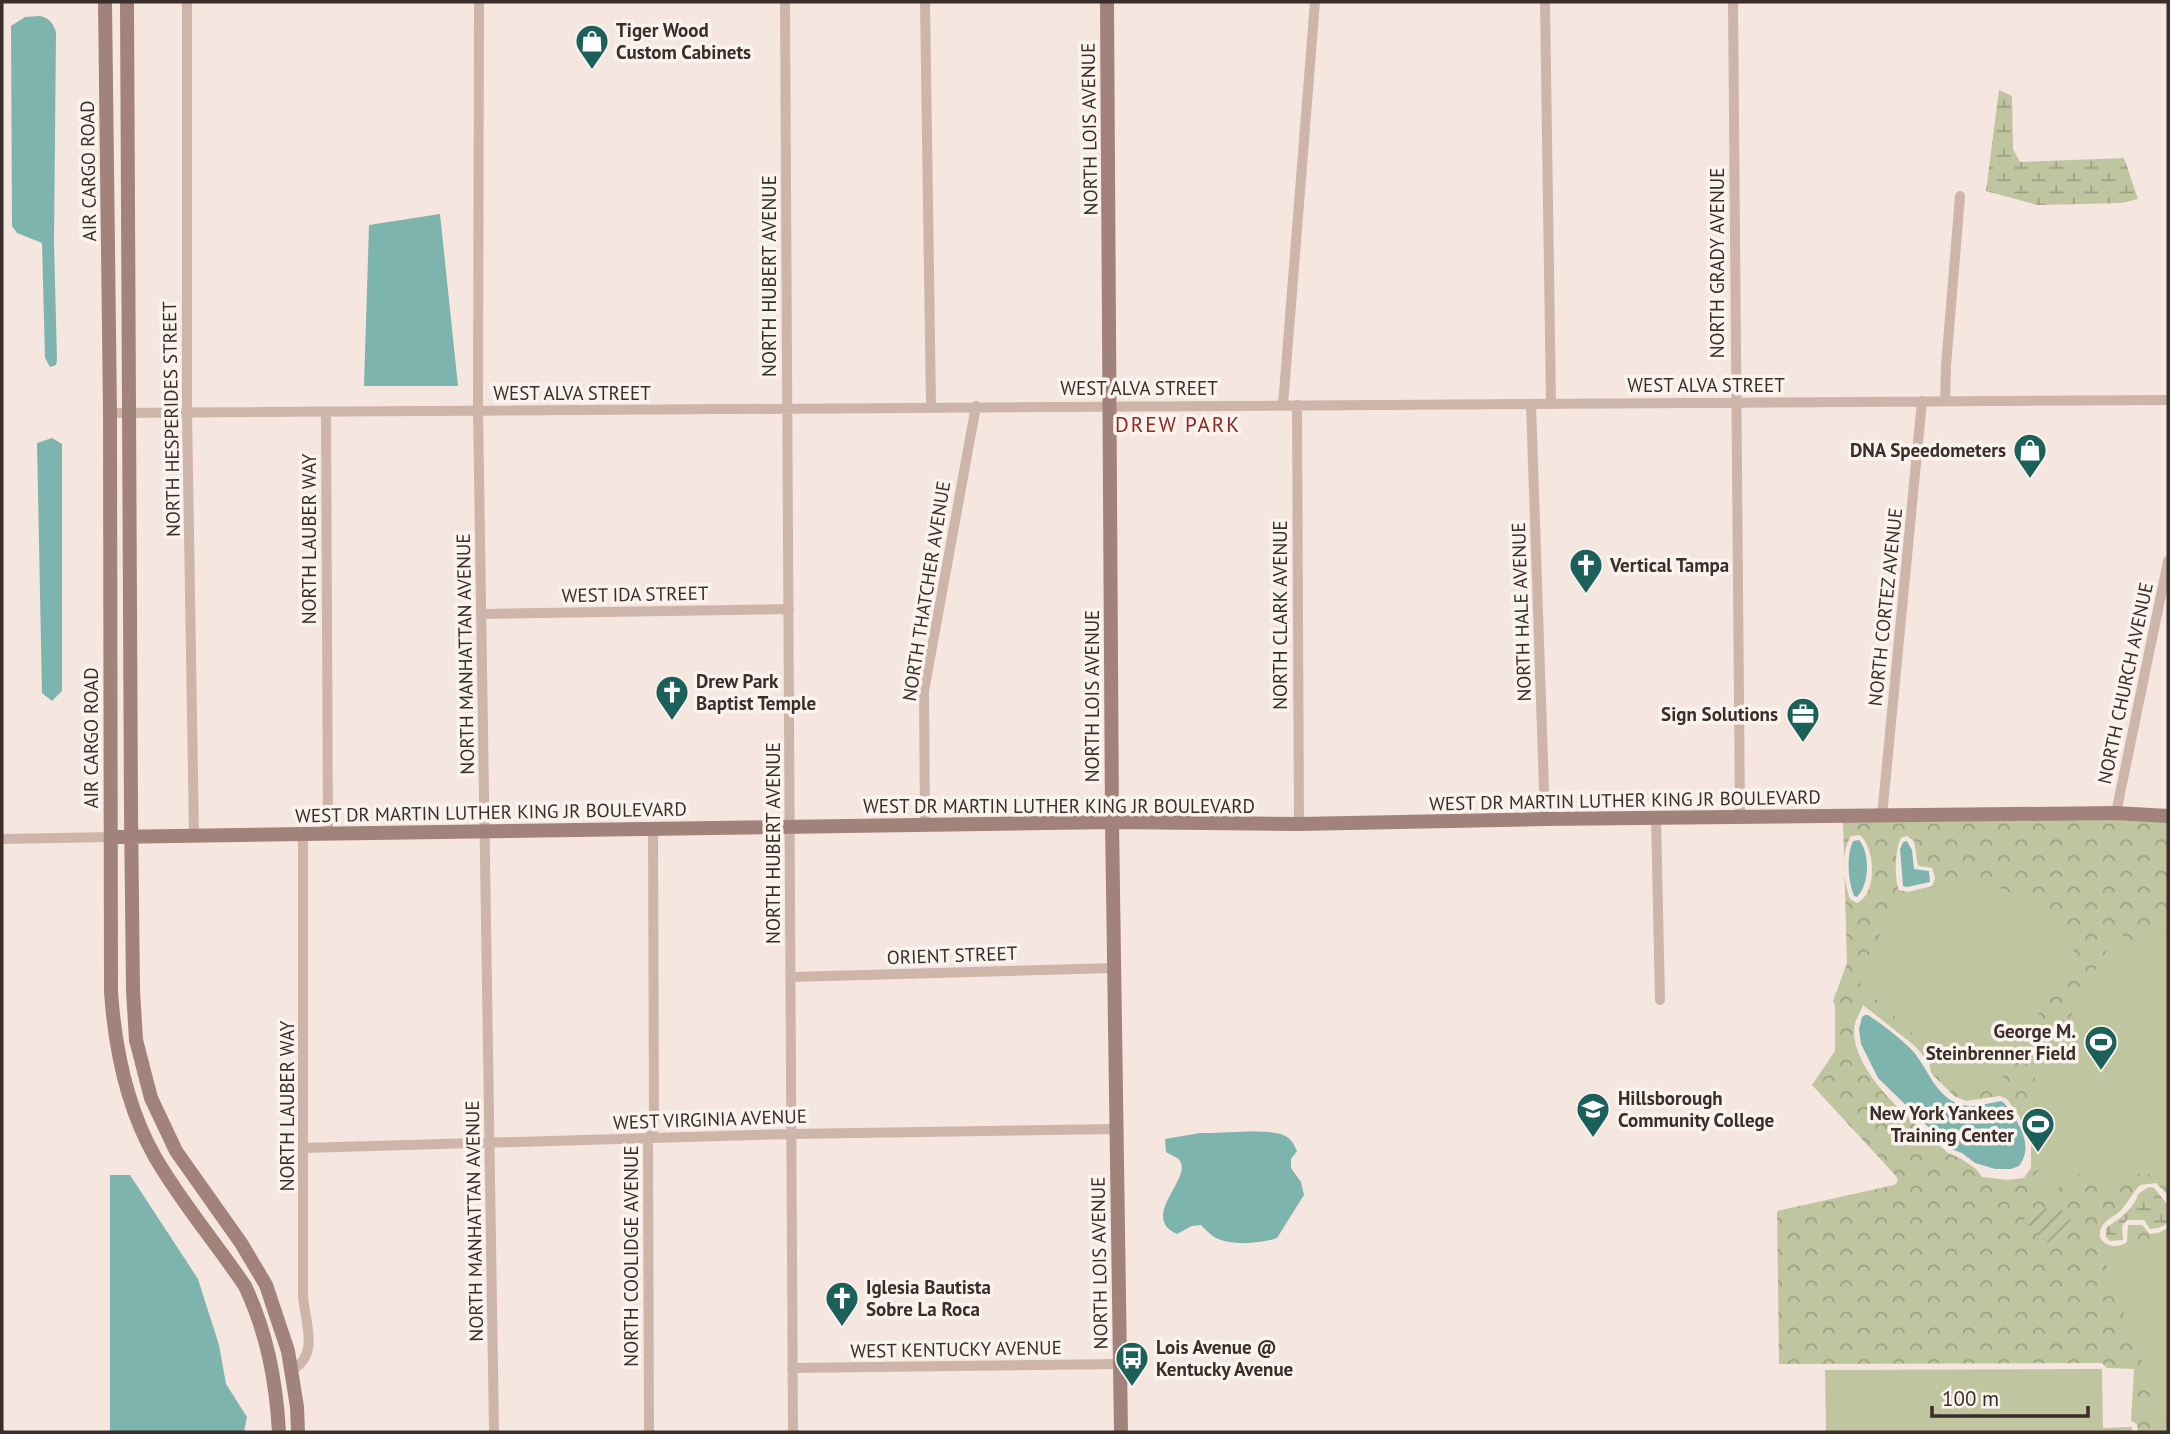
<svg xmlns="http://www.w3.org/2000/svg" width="2170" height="1434" font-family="'PT Sans',sans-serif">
  <defs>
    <pattern id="wetland-marsh" width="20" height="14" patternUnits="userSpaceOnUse" patternTransform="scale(1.75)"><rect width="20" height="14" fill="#bfc59e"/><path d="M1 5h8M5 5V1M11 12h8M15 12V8" fill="none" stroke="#9ca081"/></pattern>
    <pattern id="park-crowns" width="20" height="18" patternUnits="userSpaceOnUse" patternTransform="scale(1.75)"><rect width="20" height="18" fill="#bfc59e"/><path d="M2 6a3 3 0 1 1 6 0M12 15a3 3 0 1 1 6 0" fill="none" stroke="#9ca081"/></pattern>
    <pattern id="garden-furrows" width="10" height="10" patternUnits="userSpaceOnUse" patternTransform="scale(1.75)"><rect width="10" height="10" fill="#bfc59e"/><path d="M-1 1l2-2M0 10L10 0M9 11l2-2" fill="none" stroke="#9ca081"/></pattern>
  </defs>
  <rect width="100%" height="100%" fill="#f5e7e0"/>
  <path fill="url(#wetland-marsh)" d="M1999 90 2012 96 2013 149 2020 162 2124 158 2138 199 2122 203 2038 205 1986 191Z
    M2149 1187 2154 1188 2168 1205 2167 1224 2158 1228 2150 1229 2144 1220H2127L2122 1226 2123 1240 2110 1241 2106 1237V1228C2118 1220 2135 1208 2138 1194Z"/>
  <path fill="url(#park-crowns)" fill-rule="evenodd" d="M2115 819 2168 822V1199L2166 1193 2156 1183 2140 1185C2132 1193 2128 1203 2120 1211 2115 1216 2107 1219 2103 1225 2091 1242 2115 1252 2127 1242L2128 1225H2142L2150 1234 2158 1233 2168 1228V1432H2138L2137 1424 2131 1421 2134 1369 2107 1368 2102 1363 1779 1364 1777 1211 1894 1185 1898 1181 1896 1176 1812 1085 1835 1051V1005L1833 1001 1847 963 1843 822ZM1860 835C1875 848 1878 893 1857 903L1850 899C1844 882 1840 853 1851 836ZM1907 836 1914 841 1918 866 1932 868 1935 878 1932 886 1908 892 1899 890C1894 879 1895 849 1901 838ZM1863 1005 1915 1046 1929 1062 1931 1073 1954 1096 1966 1101 2000 1096 2007 1099 2019 1116 2031 1143V1168L2024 1178 2008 1180 1982 1177 1976 1169 1960 1158 1948 1153C1916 1122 1854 1078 1854 1030 1854 1020 1861 1013 1863 1005Z"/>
  <path fill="url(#garden-furrows)" d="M2057 1206 2071 1220 2048 1243 2023 1220 2036 1207 2041 1211 2045 1207 2050 1212Z"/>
  <path fill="#bfc59e" d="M1962 881C2012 882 2044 913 2074 950L1999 1083C1989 1091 1983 1091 1971 1089L1860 984C1870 945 1891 905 1930 888 1940 884 1952 883 1962 881Z
    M2151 931 2167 935 2168 932V1174H2133L2132 1179 2109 1177 2107 1182 2082 1173 2057 1189 2055 1188 2046 1197 2029 1180 2051 1158 2041 1146 2044 1143 2037 1130 2041 1127 2033 1096 2036 1063H2042L2047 1049 2052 1050 2117 932 2142 947Z
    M2168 1245V1422L2155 1420 2146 1371 2107 1270 2106 1261 2113 1250 2120 1247Z
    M2102 1369 2103 1428 2132 1427V1432H1826L1825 1370Z"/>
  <path fill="#7db4ad" d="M40 16C49 18 53 23 56 32L54 243 57 360 56 365 50 367 45 358 42 243 17 233 12 226 11 26 25 17Z
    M440 214 458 386H364L369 225Z
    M52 438 62 444V691L52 701 42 693 37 443Z
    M1859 840C1871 854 1869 885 1857 897L1854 896C1848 880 1846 857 1853 841Z
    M1907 841 1912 850 1914 869 1929 871 1930 882 1907 887 1903 886 1900 849 1903 842Z
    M1865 1015H1868C1883 1025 1898 1036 1911 1049 1928 1067 1935 1098 1962 1105 1974 1108 1989 1103 2001 1101L2004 1103C2018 1120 2035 1146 2019 1166L2011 1169H1995L1975 1163 1962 1153 1951 1149 1878 1078 1861 1044 1859 1029 1862 1017Z
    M1200 1133C1220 1134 1267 1128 1283 1135 1291 1138 1294 1144 1297 1151L1291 1159V1168L1301 1182 1304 1195 1277 1238C1261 1244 1229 1246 1214 1237 1210 1234 1205 1229 1201 1225L1192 1226 1177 1234C1139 1217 1192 1179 1180 1161 1178 1157 1170 1155 1166 1152L1165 1139Z
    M110 1175H130L198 1279 219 1345 226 1384 247 1417 244 1432H110Z"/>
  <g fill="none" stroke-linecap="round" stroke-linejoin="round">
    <path stroke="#ceb5aa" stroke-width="10" d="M187 2V412L194 836
      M479 2 478 410 494 1432
      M785 2 793 1432
      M925 2 931 406
      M1545 2 1551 404
      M1733 2 1740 817
      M1945 401 1946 366 1960 196
      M1531 404 1545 819
      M1283 405 1315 2
      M1297 405 1299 824
      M326 412 328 833
      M110 413 2168 400
      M482 614 789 609
      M2116 813 2168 561
      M1882 816 1922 401
      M1656 818 1660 1000
      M925 825 924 691 976 406
      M2 839 111 837
      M791 977 1114 968
      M304 1148 791 1134 1116 1129
      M792 1368 1120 1364
      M292 1370C320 1354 305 1323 303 1296V834
      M649 1432 648 1139 654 1128 653 830"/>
    <path stroke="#a2837b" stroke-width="14" d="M105 2 110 413 111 992C115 1049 126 1106 155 1157 181 1202 216 1243 245 1286 267 1333 276 1380 279 1432
      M127 2 131 811 133 991 136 1040 151 1098 176 1151 241 1243 266 1285 288 1351 297 1407 298 1432
      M1107 2 1112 822 1121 1432
      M111 837 1112 822 1299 824 1545 819 2116 813 2168 816"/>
  </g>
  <defs>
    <symbol id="shop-pin" viewBox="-11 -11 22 30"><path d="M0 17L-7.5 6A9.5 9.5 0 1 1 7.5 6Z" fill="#1c605a" stroke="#fbf3ed"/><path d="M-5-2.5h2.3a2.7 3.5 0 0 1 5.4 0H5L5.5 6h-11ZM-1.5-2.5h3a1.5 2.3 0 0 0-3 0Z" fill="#fff"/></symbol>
    <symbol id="church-pin" viewBox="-11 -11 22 30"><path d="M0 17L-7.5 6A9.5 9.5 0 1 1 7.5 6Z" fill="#1c605a" stroke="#fbf3ed"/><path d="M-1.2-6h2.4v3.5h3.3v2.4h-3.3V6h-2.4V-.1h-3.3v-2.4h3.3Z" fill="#fff"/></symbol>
    <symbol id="office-pin" viewBox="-11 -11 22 30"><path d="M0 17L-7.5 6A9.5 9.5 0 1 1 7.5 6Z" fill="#1c605a" stroke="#fbf3ed"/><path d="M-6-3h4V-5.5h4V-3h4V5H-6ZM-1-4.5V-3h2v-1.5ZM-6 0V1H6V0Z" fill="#fff"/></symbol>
    <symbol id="stadium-pin" viewBox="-11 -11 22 30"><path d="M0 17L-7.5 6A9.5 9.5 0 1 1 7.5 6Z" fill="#1c605a" stroke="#fbf3ed"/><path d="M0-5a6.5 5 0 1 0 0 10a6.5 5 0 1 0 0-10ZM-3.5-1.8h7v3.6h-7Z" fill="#fff"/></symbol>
    <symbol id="university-pin" viewBox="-11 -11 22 30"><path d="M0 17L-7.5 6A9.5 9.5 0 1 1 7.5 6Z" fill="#1c605a" stroke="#fbf3ed"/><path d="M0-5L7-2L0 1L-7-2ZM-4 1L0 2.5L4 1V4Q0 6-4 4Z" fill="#fff"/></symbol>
    <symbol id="bus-pin" viewBox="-11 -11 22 30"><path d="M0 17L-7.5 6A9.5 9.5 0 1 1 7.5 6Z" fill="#1c605a" stroke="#fbf3ed"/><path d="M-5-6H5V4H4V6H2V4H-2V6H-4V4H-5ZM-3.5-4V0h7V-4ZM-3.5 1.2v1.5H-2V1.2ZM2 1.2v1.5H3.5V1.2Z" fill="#fff"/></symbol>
  </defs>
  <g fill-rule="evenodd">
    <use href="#shop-pin" x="573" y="22" width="38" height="52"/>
    <use href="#shop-pin" x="2011" y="431" width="38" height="52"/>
    <use href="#church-pin" x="1567" y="546" width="38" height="52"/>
    <use href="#church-pin" x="653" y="673" width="38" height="52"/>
    <use href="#office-pin" x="1784" y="695" width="38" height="52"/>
    <use href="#stadium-pin" x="2082" y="1023" width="38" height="52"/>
    <use href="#university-pin" x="1574" y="1090" width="38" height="52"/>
    <use href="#stadium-pin" x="2019" y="1105" width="38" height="52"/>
    <use href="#church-pin" x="823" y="1279" width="38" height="52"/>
    <use href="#bus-pin" x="1113" y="1339" width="38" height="52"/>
  </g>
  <g text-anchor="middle" stroke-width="7" stroke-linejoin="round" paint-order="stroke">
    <g font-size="19" font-weight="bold" fill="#3b2d2a" stroke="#fbf3ed" text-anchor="start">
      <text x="616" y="37">Tiger Wood<tspan x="616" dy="22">Custom Cabinets</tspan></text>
      <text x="2006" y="457" text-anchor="end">DNA Speedometers</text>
      <text x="1610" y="572">Vertical Tampa</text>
      <text x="696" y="688">Drew Park<tspan x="696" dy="22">Baptist Temple</tspan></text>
      <text x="1778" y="721" text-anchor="end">Sign Solutions</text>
      <text x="2076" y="1038" text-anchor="end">George M.<tspan x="2076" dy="22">Steinbrenner Field</tspan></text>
      <text x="1618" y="1105">Hillsborough<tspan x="1618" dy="22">Community College</tspan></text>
      <text x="2014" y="1120" text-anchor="end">New York Yankees<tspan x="2014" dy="22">Training Center</tspan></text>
      <text x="866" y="1294">Iglesia Bautista<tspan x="866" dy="22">Sobre La Roca</tspan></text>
      <text x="1156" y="1354">Lois Avenue @<tspan x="1156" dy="22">Kentucky Avenue</tspan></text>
    </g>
    <g font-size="19" fill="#3b2d2a" stroke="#fbf3ed">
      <text transform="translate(1089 129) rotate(-91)" y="7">NORTH LOIS AVENUE</text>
      <text transform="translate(88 171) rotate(-91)" y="7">AIR CARGO ROAD</text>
      <text transform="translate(1717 263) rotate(-90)" y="7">NORTH GRADY AVENUE</text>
      <text transform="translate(769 276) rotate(-90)" y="7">NORTH HUBERT AVENUE</text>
      <text x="1706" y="392">WEST ALVA STREET</text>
      <text x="1139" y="395">WEST ALVA STREET</text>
      <text x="572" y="400">WEST ALVA STREET</text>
      <text transform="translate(171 419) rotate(-91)" y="7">NORTH HESPERIDES STREET</text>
      <text transform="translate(309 539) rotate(-90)" y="7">NORTH LAUBER WAY</text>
      <text transform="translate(926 591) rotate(-81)" y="7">NORTH THATCHER AVENUE</text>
      <text transform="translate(635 594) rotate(-1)" y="7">WEST IDA STREET</text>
      <text transform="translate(1885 607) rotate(-84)" y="7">NORTH CORTEZ AVENUE</text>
      <text transform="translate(1521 612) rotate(-92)" y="7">NORTH HALE AVENUE</text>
      <text transform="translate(1280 615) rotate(-90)" y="7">NORTH CLARK AVENUE</text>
      <text transform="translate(465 654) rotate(-91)" y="7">NORTH MANHATTAN AVENUE</text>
      <text transform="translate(2125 683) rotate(-78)" y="7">NORTH CHURCH AVENUE</text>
      <text transform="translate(1092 696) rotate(-90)" y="7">NORTH LOIS AVENUE</text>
      <text transform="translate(91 738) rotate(-90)" y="7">AIR CARGO ROAD</text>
      <text transform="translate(1625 800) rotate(-1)" y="7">WEST DR MARTIN LUTHER KING JR BOULEVARD</text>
      <text x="1059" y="813">WEST DR MARTIN LUTHER KING JR BOULEVARD</text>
      <text transform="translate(491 812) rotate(-1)" y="7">WEST DR MARTIN LUTHER KING JR BOULEVARD</text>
      <text transform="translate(773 843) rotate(-90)" y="7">NORTH HUBERT AVENUE</text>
      <text transform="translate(952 955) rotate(-2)" y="7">ORIENT STREET</text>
      <text transform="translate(287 1106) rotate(-90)" y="7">NORTH LAUBER WAY</text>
      <text transform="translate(710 1119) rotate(-2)" y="7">WEST VIRGINIA AVENUE</text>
      <text transform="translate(474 1221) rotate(-91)" y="7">NORTH MANHATTAN AVENUE</text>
      <text transform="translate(631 1256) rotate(-90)" y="7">NORTH COOLIDGE AVENUE</text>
      <text transform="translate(1099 1263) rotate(-91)" y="7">NORTH LOIS AVENUE</text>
      <text transform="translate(956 1349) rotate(-1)" y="7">WEST KENTUCKY AVENUE</text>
    </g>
    <g font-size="21" letter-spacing="2" fill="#90261e" stroke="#fbf3ed">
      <text x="1178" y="432">DREW PARK</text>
    </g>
  </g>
  <rect width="2170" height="1434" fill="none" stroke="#3b2d2a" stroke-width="7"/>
  <path d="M1932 1406v10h156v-10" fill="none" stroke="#3b2d2a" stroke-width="3.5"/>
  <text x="1942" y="1406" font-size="21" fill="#3b2d2a" stroke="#fbf3ed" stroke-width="5" paint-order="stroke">100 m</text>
</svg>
